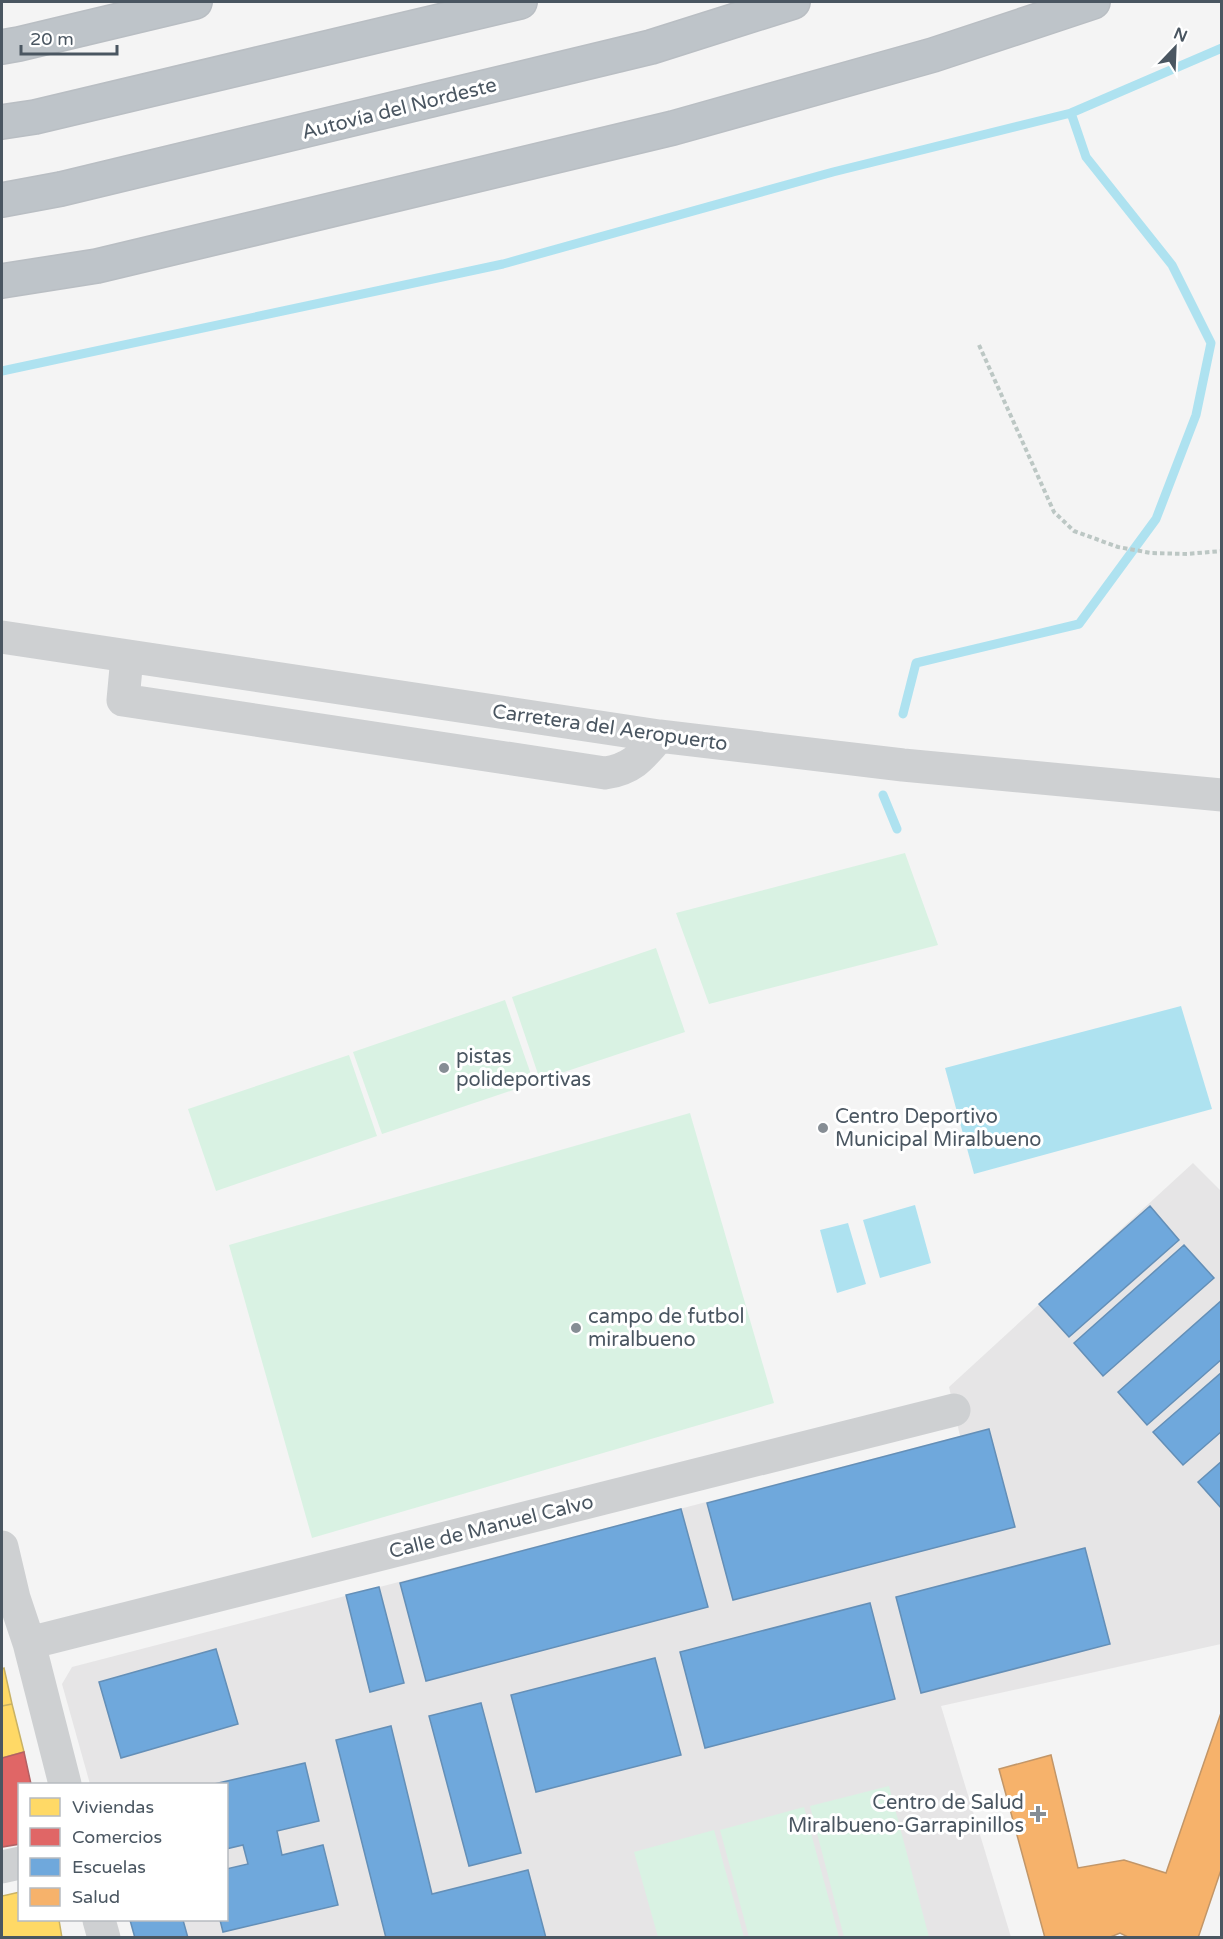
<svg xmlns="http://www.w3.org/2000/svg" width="1223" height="1939" font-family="'Varela Round',sans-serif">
  <rect width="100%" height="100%" fill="#f4f4f4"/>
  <path fill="#e6e5e6" d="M1193 1163 1221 1191V1644L941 1706 1011 1937H134L129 1920H226V1784H90L62 1684 72 1667 960 1436 949 1387Z"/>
  <path fill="#d9f2e3" d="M905 853 938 945 709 1004 676 913Z
    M656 948 685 1032 540 1080 512 997Z
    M505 1000 534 1083 382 1134 353 1052Z
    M349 1055 377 1136 216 1191 188 1109Z
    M690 1113 774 1403 312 1538 229 1245Z
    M889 1786 929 1937H844L810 1806Z
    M804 1807 839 1937H749L720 1830Z
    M714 1830 744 1937H658L634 1852Z"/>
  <path fill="#aee2f0" d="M1181 1006 1212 1109 974 1174 945 1068Z
    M915 1205 931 1263 880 1278 863 1220Z
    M848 1223 866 1284 837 1293 820 1230Z"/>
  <path fill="#ffd966" stroke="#c9b264" stroke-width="1.5" d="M4 1668 12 1704 2 1706V1669Z
    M12 1704 24 1752 2 1758V1706Z
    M20 1892V1920H59L62 1938H2V1896Z"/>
  <path fill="#e06666" stroke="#b36164" stroke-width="1.5" d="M24 1752 31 1784H20V1844L2 1847V1758Z"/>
  <path fill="#6fa8dc" stroke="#648fb7" stroke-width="1.5" d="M1150 1206 1179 1240 1069 1337 1039 1304Z
    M1184 1245 1214 1278 1103 1376 1074 1343Z
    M1222 1300V1359L1147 1425 1118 1392Z
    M1222 1372V1431L1183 1465 1153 1432Z
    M989 1429 1015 1527 733 1600 707 1503Z
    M1222 1461V1509L1198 1482Z
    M681 1509 708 1607 426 1681 400 1583Z
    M1085 1548 1110 1644 921 1693 896 1597Z
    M379 1587 404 1683 370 1692 346 1595Z
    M870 1603 895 1699 705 1748 680 1652Z
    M216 1649 238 1724 121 1758 99 1682Z
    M655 1658 681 1755 536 1792 511 1695Z
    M481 1703 521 1853 469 1866 429 1716Z
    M391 1726 432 1894 528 1870 546 1938H386L336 1740Z
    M305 1763 319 1821 277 1831 282 1855 323 1845 338 1905 223 1932 220 1920H226V1869L248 1864 243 1845 226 1849V1784H214Z
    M130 1920H183L188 1938H135Z"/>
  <path fill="#f6b26b" stroke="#c29668" stroke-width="1.5" d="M1222 1710V1867L1198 1938H1130L1120 1933 1108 1938H1045L999 1769 1051 1755 1078 1868 1124 1860 1166 1873Z"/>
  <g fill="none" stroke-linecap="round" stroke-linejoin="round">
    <path stroke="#aee2f0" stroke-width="9" d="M2 371 503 264 833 172 1071 113 1222 48
      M903 714 916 663 1079 624 1156 519 1196 415 1211 343 1172 265 1086 157 1071 113
      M883 795 897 829"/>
    <defs>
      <path id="highway" d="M2 47 19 44 195 2
        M2 122 35 117 520 2
        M2 200 61 189 651 47 793 2
        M2 281 97 266 673 128 933 55 1093 2"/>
    </defs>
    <use href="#highway" stroke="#b9bec3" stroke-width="36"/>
    <path stroke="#bcc7c4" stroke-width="4" stroke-dasharray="4.5 3" stroke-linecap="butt" d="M979 345 1054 512 1074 531 1118 547 1151 553 1187 554 1222 551"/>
    <path stroke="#ced0d2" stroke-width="33" d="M2 637 659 736 903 765 1222 795
      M127 657 123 700 605 773C633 769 642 756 659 736
      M2 1547 14 1598 29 1643 65 1784
      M29 1643 954 1410
      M2 1867 20 1863
      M99 1920 104 1938"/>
    <use href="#highway" stroke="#bec4c9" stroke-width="33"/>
  </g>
  <g fill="#868d94" stroke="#fff" stroke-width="2">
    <circle cx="444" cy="1068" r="6"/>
    <circle cx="823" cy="1128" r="6"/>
    <circle cx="576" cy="1328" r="6"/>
    <path d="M1035 1805h6v6h6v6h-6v6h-6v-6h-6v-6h6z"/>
  </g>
  <g text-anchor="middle" stroke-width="6" stroke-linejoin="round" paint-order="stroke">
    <g font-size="20" fill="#4a5661" stroke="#fff">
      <text transform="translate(399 108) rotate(-14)" y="7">Autovía del Nordeste</text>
      <text transform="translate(610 727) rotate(8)" y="7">Carretera del Aeropuerto</text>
      <text transform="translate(491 1526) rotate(-14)" y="7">Calle de Manuel Calvo</text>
    </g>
    <g font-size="20" fill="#4a5661" stroke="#fff" text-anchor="start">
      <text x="456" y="1063">pistas<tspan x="456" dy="23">polideportivas</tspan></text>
      <text x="835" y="1123">Centro Deportivo<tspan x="835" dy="23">Municipal Miralbueno</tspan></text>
      <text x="588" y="1323">campo de futbol<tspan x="588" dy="23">miralbueno</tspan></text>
      <text x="1024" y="1809" text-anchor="end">Centro de Salud<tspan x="1024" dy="23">Miralbueno-Garrapinillos</tspan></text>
    </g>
  </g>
  <rect width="1223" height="1939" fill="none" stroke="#4a5661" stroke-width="6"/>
  <rect x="18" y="1783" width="210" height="138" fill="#ffffff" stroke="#b7bbc0" stroke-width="1.5"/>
  <rect x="30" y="1798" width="30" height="18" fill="#ffd966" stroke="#b7bbc0" stroke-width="1.5"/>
  <text x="72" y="1813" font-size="18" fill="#4a5661">Viviendas</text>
  <rect x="30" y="1828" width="30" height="18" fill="#e06666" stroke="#b7bbc0" stroke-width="1.5"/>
  <text x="72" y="1843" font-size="18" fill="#4a5661">Comercios</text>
  <rect x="30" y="1858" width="30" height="18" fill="#6fa8dc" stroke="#b7bbc0" stroke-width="1.5"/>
  <text x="72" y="1873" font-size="18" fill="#4a5661">Escuelas</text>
  <rect x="30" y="1888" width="30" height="18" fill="#f6b26b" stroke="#b7bbc0" stroke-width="1.5"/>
  <text x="72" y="1903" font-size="18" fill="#4a5661">Salud</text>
  <g transform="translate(1175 48) rotate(23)" stroke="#ffffff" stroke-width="4.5" paint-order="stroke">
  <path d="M0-4.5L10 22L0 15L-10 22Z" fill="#4a5661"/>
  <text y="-9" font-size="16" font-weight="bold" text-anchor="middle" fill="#4a5661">N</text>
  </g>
  <path d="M21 45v9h96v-9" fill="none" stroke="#4a5661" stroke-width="3"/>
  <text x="30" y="45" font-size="18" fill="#4a5661" stroke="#ffffff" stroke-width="4.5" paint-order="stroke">20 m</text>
</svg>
